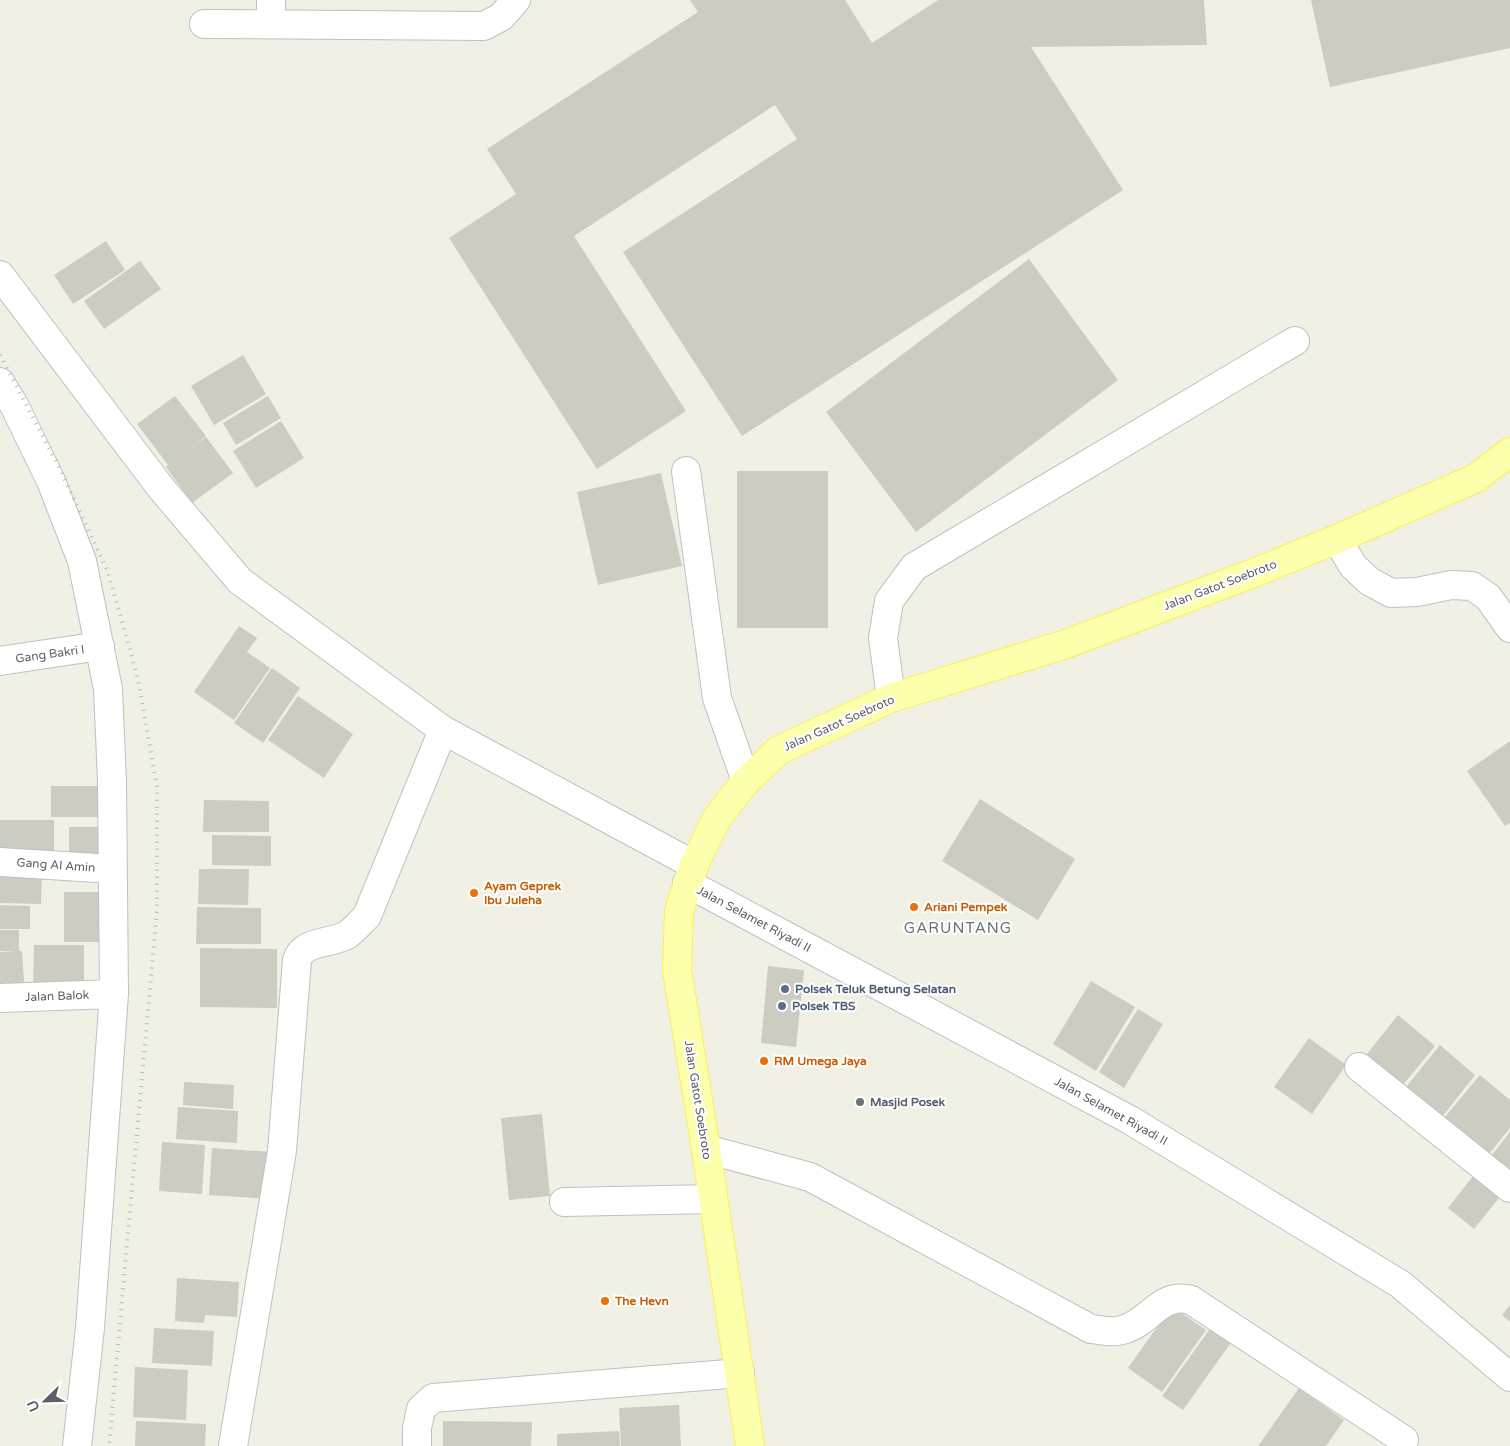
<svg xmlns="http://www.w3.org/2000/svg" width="1510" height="1446" font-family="'Varela Round',sans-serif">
  <rect width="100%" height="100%" fill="#f0f0e4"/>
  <path fill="#cdccc3" d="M690 0H845L872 43 938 0H1204L1207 45 1031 47 1123 190 742 436 623 252 797 139 775 105 574 236 686 411 597 469 449 238 516 194 487 149 698 12Z
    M1311 0H1510V48L1330 87Z
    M106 241 125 270 73 304 54 275Z
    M1029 259 1118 380 916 532 826 412Z
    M140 261 161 289 104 329 84 301Z
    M243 355 266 394 214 425 191 386Z
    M175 396 206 436 191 448 206 437 233 473 192 503 166 467 168 465 137 424Z
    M268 396 281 418 236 445 223 423Z
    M281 421 304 458 256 488 233 451Z
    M737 471H828V628H737Z
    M661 473 682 566 598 585 577 492Z
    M239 626 257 638 247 652 270 668 234 720 194 692Z
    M272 668 300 688 263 743 234 723Z
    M298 696 353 734 324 778 268 740Z
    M1510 741V823L1505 826 1467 771Z
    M51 786H102V817H51Z
    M980 799 1075 859 1038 920 942 861Z
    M204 800 269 801V832H203Z
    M0 820H54V855H0Z
    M69 827H110V856H69Z
    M212 835 271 836V866L212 865Z
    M199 869H249L248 905 198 904Z
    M0 872 42 873 41 904 0 903Z
    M64 892H105V942H64Z
    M0 905 30 906V929H0Z
    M197 907 261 908V944H196Z
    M0 930H19V951H22L25 995 0 997V952L16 951H0Z
    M34 945H84V988H33Z
    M200 948 277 949V1008L200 1007Z
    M768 966 804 970 796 1047 761 1043Z
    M1091 981 1135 1007 1096 1071 1053 1044Z
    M1138 1009 1163 1024 1124 1088 1099 1072Z
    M1398 1015 1435 1046 1399 1090 1363 1059Z
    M1309 1038 1346 1065 1312 1114 1274 1087Z
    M1440 1045 1475 1075 1442 1117 1406 1087Z
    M1480 1075 1510 1100V1128L1489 1154 1444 1118Z
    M184 1082 234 1085 233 1109 183 1105Z
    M178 1107 238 1111 237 1143 176 1139Z
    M542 1114 550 1196 509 1200 501 1118Z
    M1510 1132V1170L1492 1155Z
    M162 1142 205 1145 202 1194 159 1191Z
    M212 1148 273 1152 270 1199 209 1195Z
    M1481 1166 1507 1188 1474 1229 1448 1208Z
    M177 1278 239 1282 237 1317 205 1315 204 1323 175 1321Z
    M1510 1305V1322L1502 1315Z
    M1172 1306 1206 1330 1162 1392 1128 1368Z
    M1214 1323 1235 1337 1183 1410 1162 1396Z
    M154 1328 214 1331 212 1366 152 1363Z
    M135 1367 188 1370 186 1420 133 1417Z
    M1299 1388 1344 1420 1326 1446H1258Z
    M679 1405 681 1446H621L619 1408Z
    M136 1421 206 1424 205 1446H135Z
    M443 1421 532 1422 531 1446H443Z
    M619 1431 620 1446H557V1434Z"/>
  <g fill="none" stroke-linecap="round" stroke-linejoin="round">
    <defs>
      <path id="minor" d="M204 24 484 26 501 17 516 0
        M271 24V0
        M0 275 161 488 240 581 443 730 694 865
        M0 382 14 405 51 481 82 561 108 689 112 781 114 994 90 1328 77 1446
        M686 471 717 698 746 781
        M1337 539 1353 566 1369 581 1391 593 1417 592 1451 585 1472 586 1488 597 1510 628
        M0 661 100 646
        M891 698 883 638 889 601 914 567 1295 341
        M0 862 113 869
        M687 883 1130 1120 1400 1284 1510 1377
        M0 998 114 994
        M1359 1067 1510 1188
        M706 1149 810 1177 1091 1329C1102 1330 1112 1333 1122 1330 1149 1324 1160 1291 1191 1300L1404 1440
        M564 1202 713 1199
        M233 1446 282 1151 297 960C303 940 331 944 347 935 354 930 361 922 367 916L443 730
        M417 1446V1428L421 1409 433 1398 740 1373"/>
      <path id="major" d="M750 1446 706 1149 677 970 679 911 694 865 717 818 746 781 779 750 891 698 1066 644 1256 572 1337 539 1476 478 1510 452"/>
    </defs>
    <use href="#minor" stroke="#bec0c7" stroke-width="30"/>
    <use href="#major" stroke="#ffef4f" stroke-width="30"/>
    <use href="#minor" stroke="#fff" stroke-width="28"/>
    <use href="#major" stroke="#fcffab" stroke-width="28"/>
    <path stroke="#b8b8ba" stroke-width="4" stroke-dasharray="1 6" stroke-linecap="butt" d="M0 355 58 465 108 572 138 679 157 787V910L109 1446"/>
  </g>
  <g fill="#e8710a" stroke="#fff" stroke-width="2">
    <circle cx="474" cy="893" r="5"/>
    <circle cx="914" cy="907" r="5"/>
    <circle cx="764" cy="1061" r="5"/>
    <circle cx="605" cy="1301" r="5"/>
  </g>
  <g fill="#5c6f8a" stroke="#fff" stroke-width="2">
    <circle cx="785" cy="989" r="5"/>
    <circle cx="782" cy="1006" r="5"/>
  </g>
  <circle fill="#6b7280" stroke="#fff" stroke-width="2" cx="860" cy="1102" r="5"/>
  <g text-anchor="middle" stroke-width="4" stroke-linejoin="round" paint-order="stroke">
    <g font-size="12" fill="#5c5f67" stroke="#fff">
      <text transform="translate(1220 585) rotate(-21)" y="4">Jalan Gatot Soebroto</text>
      <text transform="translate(50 654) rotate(-8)" y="4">Gang Bakri I</text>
      <text transform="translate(839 723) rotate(-24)" y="4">Jalan Gatot Soebroto</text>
      <text transform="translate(56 865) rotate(4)" y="4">Gang Al Amin</text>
      <text transform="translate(754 919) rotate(28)" y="4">Jalan Selamet Riyadi II</text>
      <text transform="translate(57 996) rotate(-2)" y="4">Jalan Balok</text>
      <text transform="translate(698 1100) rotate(81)" y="4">Jalan Gatot Soebroto</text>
      <text transform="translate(1111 1111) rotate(29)" y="4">Jalan Selamet Riyadi II</text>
    </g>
    <g font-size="12" font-weight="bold" fill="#c56008" stroke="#fff" text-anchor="start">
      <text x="484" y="890">Ayam Geprek<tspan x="484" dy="14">Ibu Juleha</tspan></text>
      <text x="924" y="911">Ariani Pempek</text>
      <text x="774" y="1065">RM Umega Jaya</text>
      <text x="615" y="1305">The Hevn</text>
    </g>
    <g font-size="12" font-weight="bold" fill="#4e5e75" stroke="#fff" text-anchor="start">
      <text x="795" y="993">Polsek Teluk Betung Selatan</text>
      <text x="792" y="1010">Polsek TBS</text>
    </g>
    <g font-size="12" font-weight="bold" fill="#5b616d" stroke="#fff" text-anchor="start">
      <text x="870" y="1106">Masjid Posek</text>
    </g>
    <g font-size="15" letter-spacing="1" fill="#6d7179" stroke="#fff">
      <text x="958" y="933">GARUNTANG</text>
    </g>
  </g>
  <g transform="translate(45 1401) rotate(247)" stroke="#ffffff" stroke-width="4" paint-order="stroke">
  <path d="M0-4L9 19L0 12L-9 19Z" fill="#5c5f67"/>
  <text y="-8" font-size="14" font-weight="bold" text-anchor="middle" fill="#5c5f67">U</text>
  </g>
</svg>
